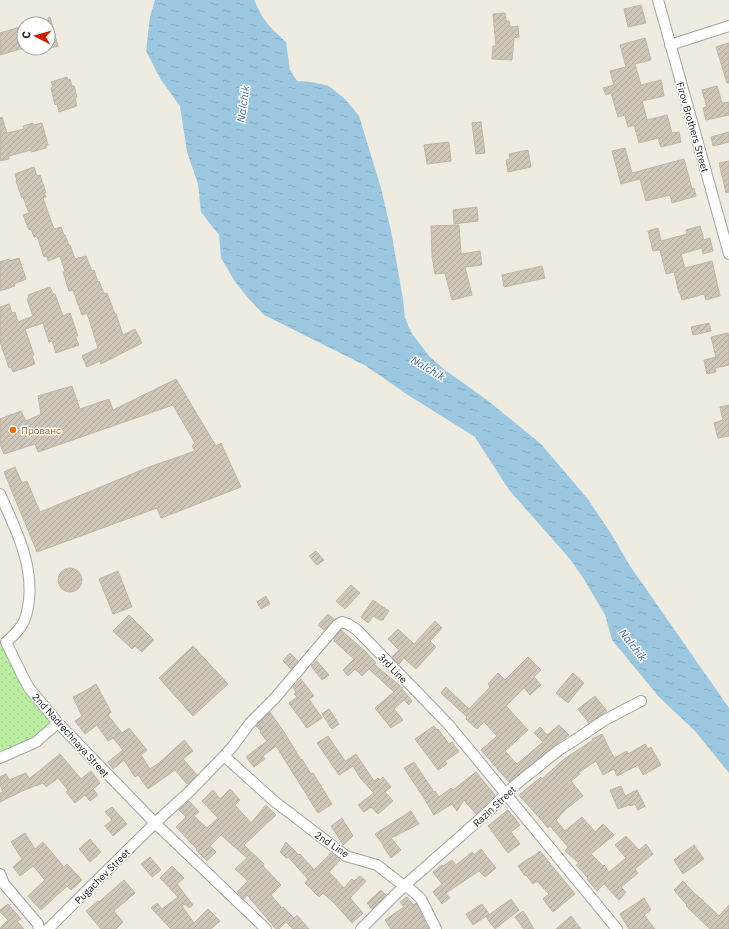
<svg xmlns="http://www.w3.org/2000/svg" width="729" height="929" font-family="'IBM Plex Sans',sans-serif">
  <defs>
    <pattern id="grass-dots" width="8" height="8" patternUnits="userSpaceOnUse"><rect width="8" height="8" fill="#bbeea1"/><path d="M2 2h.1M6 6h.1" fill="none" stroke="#a0cc8a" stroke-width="1.8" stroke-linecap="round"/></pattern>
    <pattern id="water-ripples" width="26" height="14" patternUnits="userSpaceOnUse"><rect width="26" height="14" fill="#9cc7e1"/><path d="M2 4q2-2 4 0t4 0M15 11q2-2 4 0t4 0" fill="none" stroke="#86aac0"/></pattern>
    <pattern id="building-hatch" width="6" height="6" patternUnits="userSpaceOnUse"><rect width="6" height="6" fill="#cec6b9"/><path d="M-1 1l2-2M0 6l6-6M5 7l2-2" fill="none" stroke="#b0aa9e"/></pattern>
  </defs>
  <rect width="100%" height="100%" fill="#eeece0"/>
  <path fill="url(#grass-dots)" d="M6 642 17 664 58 723 0 758V643Z"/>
  <path fill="url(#water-ripples)" d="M155 0H254L263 18 273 30 286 42 290 70 297 81 312 82 329 86 345 99 359 116 381 188 391 231 403 299 405 318 412 334 430 357 445 370 487 400 541 444 587 498 610 532 630 566 644 586 729 708V773L695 731 659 697 612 640 605 615 585 581 570 559 509 490 475 437 408 395 366 366 264 315 247 297 234 280 221 258 219 235 201 212 198 184 187 152 180 106 161 80 146 51 150 17Z"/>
  <path fill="url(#building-hatch)" stroke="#c1b4a2" d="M641 5 646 23 628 27 624 9Z
    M505 13 506 21H509L510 27 518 26 519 37 514 38 512 60 492 59 493 46H496L493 14Z
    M50 17 58 46 48 49V18Z
    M24 26V48L0 55V33Z
    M645 38 651 60 635 64 641 85 661 80 664 96 642 101 647 120 667 115 672 133 679 132 681 142 661 147 658 138 639 143 634 125 628 127 625 115 618 117 611 93 606 95 603 88 614 85 610 71 626 67 620 45Z
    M729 43V83H727L716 47Z
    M67 77 68 80 70 79 72 86H74L77 97 75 98 77 106 59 112 57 104 55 105 51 88 53 87 51 82Z
    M717 86 722 103 729 102V115L706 120 703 108 707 107 702 90Z
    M2 117 7 133 24 129 23 126 33 123V125L42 123 48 145H46V148L31 152V150L9 156V159L0 161V118Z
    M481 122 485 153 476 154 472 123Z
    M729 132V142L713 146 711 137Z
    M449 142 451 161 427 164 424 145Z
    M625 148 632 173 684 159 692 189 694 188 696 196 672 203 670 195 646 201 640 179 621 184 612 151Z
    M528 150 531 167 508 172 506 160 510 159 509 154Z
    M729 161V192L726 193 719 163Z
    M34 167 37 176 40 175 46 193H44L46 197 43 198 54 229 61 227 64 235H65L69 245H70L75 259 86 256 92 271 94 270 98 282 99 281 104 294 107 293 115 314H116L123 335 135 329 142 343 101 364 100 361 87 367 82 356 98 348 87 313 82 315 73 290 69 291 63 272H65L60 256 48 261 47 256 44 257 37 236 34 237 31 229 29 230 23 215 29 213 23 197 22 198 16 181H17L15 174Z
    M477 207 478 221 454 224 453 210Z
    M459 225 461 254 480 251 482 265 465 267 472 295 452 300 445 273 435 274 432 256 431 226Z
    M700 226 704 240 710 238 713 251 703 254 702 248 681 254 685 268 712 261 720 296 706 300 704 294 682 300 680 293H679L674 272 666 274 660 250 653 251 648 231 658 228 661 241 687 234 686 230Z
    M19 258 26 279 14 284 15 286 0 291V262L9 259 10 261Z
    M542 266 545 278 504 287 502 275Z
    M50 287 53 294H55L63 316 70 313 78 336H75L79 345 56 353 52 341 49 342 43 323 25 329 34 355 32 356 35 364 13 372 11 367 9 368 0 342V307L9 304 12 313 15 312 18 322 33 316 27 299 29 298 28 295Z
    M709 323 711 331 693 335 691 327Z
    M728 333 729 338V365L715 368 716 372 707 374 704 360 716 357 711 337Z
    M176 379 216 446 221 443 241 487 161 518 157 508 37 552 4 472 15 467 22 483 27 481 40 512 149 467 195 451 192 446 195 443 173 405 38 452 35 444 4 454 0 444V419L21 411 26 421 41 414 38 396 72 386 80 409 109 399 113 410Z
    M729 405V436L718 438 714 423 723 420 720 407Z
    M316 551 324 560 317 565 309 556Z
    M58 580a12 12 0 1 1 24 0a12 12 0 1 1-24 0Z
    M118 571 132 607 113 614 99 579Z
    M351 585 360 593 345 609 336 601Z
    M266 596 270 604 261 609 257 602Z
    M373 600 389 611 383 620H380L373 616 368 623 361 617Z
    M328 614 334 619 324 630 318 625Z
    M129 615 154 640 142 652 135 646 132 649 113 631Z
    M435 621 442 628 430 641 436 647 416 669 404 658 399 664 392 657 399 650 388 639 398 629 414 644Z
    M341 630 366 652 376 663 374 664 399 685 412 701 409 705 404 700 394 709 403 720 391 728 375 708 394 692 369 669 362 676 355 669 348 676 343 670 354 659 334 641 335 640 334 639Z
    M193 646 228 684 193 716 159 678Z
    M290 653 298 661 291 669 283 661Z
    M528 657 541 670 534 677 541 685 530 695 524 688 506 706 528 730 505 751 517 764 543 742 534 733 540 727 547 735 559 725 569 735 555 745 509 782 481 750 497 736 484 722 477 729 466 719 467 717 441 693 446 687 469 709 490 687 488 684 498 673 505 680Z
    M317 661 329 675 322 680 311 666Z
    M573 673 584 683 568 703 556 693Z
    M301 679 314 696 309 699 322 718 307 728 289 703 297 697 294 694 296 692 293 687Z
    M96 684 111 712 108 715 122 733 129 728 147 750 141 755 150 769 159 763 184 740 193 751 183 759 197 775 189 783 187 784 175 770 148 789 138 775 135 777 124 760 113 769 108 762 123 750 113 738 108 741 97 725 85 734 75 721 82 716 73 697 85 691Z
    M595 696 607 711 589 723 578 709Z
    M329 709 339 724 332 729 322 714Z
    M270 712 284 732 301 760 302 759 311 774 313 773 332 804 318 813 276 746 263 756 265 759 254 767 246 757 267 741 260 732 261 731 256 726Z
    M434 726 437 730 438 729 449 744 452 742 459 752 445 761 447 764 438 770 415 739Z
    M602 734 614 758 627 751 628 754 645 744 648 749 651 747 661 765 643 775 638 765 617 776 614 769 603 775 596 761 578 773 580 774 571 781 583 796 566 809 556 820 565 831 582 817 595 832 603 824 614 835 591 854 603 866 604 865 609 872 626 858 615 845 626 836 639 850 646 844 653 854 635 869 638 873 621 887 626 892 619 900 604 884 597 891 587 879 588 878 576 865 579 863 565 851 568 847 550 826 548 828 543 822 519 795 541 777 542 779 564 759 593 740 592 739Z
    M328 736 345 761 356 754 374 781 378 778 380 780 383 777 391 787 385 792 393 801 378 814 371 807 364 812 358 805 374 793 361 779 353 766 339 775 317 743Z
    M60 754 81 779 91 771 100 783 93 789 98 795 90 801 85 795 75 803 66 792 68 790 58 778 46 787 43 783 22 791 0 802V793L3 792 0 785V777L6 774 9 780 26 773 29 779Z
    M414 762 434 792 435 791 439 797 451 788 453 790 476 772 495 795 476 814 464 800 457 811 452 804 434 815 424 798 404 768Z
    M621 786 625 796 637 790 645 806 638 810 635 804 630 806 629 805 618 809 610 790Z
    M230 789 240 800 235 805 251 823 266 805 276 815 244 845 264 864 263 866 281 885 271 895 282 908 283 907 294 918 297 915 309 929H293L286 922 279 929H276L247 895 244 899 237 892 248 881 235 869 247 858 221 835 210 846 216 852 207 861 196 850 197 849 176 827 186 817 179 810 189 801 199 812 194 816 207 828 218 818 202 801 213 790 220 799Z
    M112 807 127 824 113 836 105 826 112 820 105 812Z
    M508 810 520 825 511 832 520 844 508 853 488 826Z
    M411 811 419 824 391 838 401 850 391 858 383 846H384L375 834Z
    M342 818 353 836 343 845 331 826Z
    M25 833 35 849 43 842 64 867 67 864 82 880 71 890 67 886 41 910 28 896 45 880 33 866 20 876 13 867 22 859 11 842Z
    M90 839 101 852 90 862 79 849Z
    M286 842 299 855 300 854 314 870 331 853 338 858 340 860 329 872 344 888 352 879 354 881 360 876 366 881 350 898 363 913 352 923 336 905 323 893 319 897 305 883 308 879 288 857 286 858 280 852Z
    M694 845 704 859 683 874 674 860Z
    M481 849 496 868 485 877 479 871 446 893 450 898 442 904 433 892 442 884 433 872 442 865 443 866 452 860 456 865 472 852 474 855Z
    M540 851 575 894 553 912 543 899 549 894 537 881 533 884 526 875 525 876 518 866 529 858V859Z
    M150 857 161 870 152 877 141 864Z
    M172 866 184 878 177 884 193 905 189 908 185 904 182 906 194 923 208 909 220 921 211 929H171L151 908 157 903 162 909 178 897 160 878Z
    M124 880 135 893 114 911 123 922 116 929H101L86 911 98 901 99 902Z
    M683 881 696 895H697L719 916 729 905V929H710L686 906 687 905 674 890Z
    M381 890 386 895 372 909 367 903Z
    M407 897 413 905 416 903 417 905 425 922H424L429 929H391L385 920 404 907 400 902Z
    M644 898 651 910 644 915 655 929H629L620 914Z
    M511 899 519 910 495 929 486 917Z
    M8 904 21 919 17 921 24 929H0V928L8 920 0 912V910Z
    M482 904 489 914 473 925 466 914Z
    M523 911 528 918V919L534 929H524L515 917Z
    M571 916 581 929H556Z"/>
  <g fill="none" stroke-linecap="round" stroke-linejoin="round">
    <defs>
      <path id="street" d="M658 0 729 254
        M670 45 729 26
        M0 494C15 528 33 562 29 600 28 607 27 615 24 621 20 630 13 636 6 642
        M6 642 23 677 29 688 58 723 155 823 266 929
        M224 756 274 801 346 856 377 865 404 886 410 889 417 895 421 899 436 929
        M0 758 36 742 58 723
        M0 874 4 884 38 924 39 929
        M48 929 155 823 189 792 224 756 233 746 250 723 275 698 337 625 342 622 348 624 357 630 449 725 617 929
        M361 929 404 886 480 819 514 786 559 750 581 736 603 721 641 701"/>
    </defs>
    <use href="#street" stroke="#a3a3a3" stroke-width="12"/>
    <use href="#street" stroke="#fff" stroke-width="10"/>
  </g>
  <circle fill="#e8710a" stroke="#fff" stroke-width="1.5" cx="13" cy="430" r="4"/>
  <g text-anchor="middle" stroke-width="3" stroke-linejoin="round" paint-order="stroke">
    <g font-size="10" fill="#1c1c1c" stroke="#fff">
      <text transform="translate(693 127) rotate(74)" y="4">Firov Brothers Street</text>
      <text transform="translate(393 668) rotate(46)" y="4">3rd Line</text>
      <text transform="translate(71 735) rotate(48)" y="4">2nd Nadrechnaya Street</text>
      <text transform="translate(494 806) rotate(-43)" y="4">Razin Street</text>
      <text transform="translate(332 844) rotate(34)" y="4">2nd Line</text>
      <text transform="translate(102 876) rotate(-45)" y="4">Pugachev Street</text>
    </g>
    <g font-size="10" fill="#c56008" stroke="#fff" text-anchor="start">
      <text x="21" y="434">Прованс</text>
    </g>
    <g font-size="11" font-style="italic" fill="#4169b3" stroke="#fff">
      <text transform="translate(243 104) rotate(-82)" y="4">Nalchik</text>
      <text transform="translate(428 368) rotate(31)" y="4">Nalchik</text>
      <text transform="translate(633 645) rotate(52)" y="4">Nalchik</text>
    </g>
  </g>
  <g transform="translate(36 36) rotate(276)"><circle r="19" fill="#ffffff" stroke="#a4a4a4"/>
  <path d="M0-3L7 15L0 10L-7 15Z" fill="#c81d00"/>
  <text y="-6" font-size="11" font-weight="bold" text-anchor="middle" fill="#1c1c1c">С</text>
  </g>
</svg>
